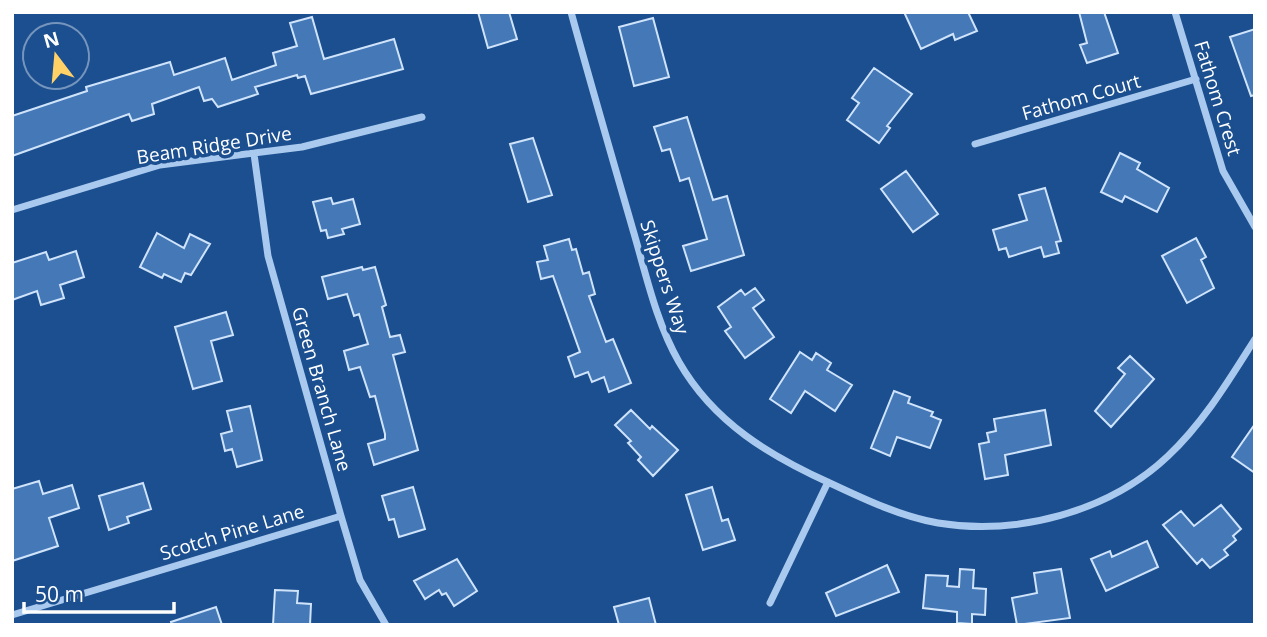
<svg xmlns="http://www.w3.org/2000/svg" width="1267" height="637" font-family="'Open Sans',sans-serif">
  <rect width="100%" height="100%" fill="#1b4f8f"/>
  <path fill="#4478b7" stroke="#cfe3fa" stroke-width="2" d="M478 12H509L517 39 488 48Z
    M904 12H968L977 31 955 40 953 34 921 49Z
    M1079 12H1104L1118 53 1087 63 1080 45 1087 43Z
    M312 17 324 59 394 39 403 69 311 94 305 76 298 78 297 75 255 87 258 94 218 107 212 99 204 101 199 87 152 104 154 114 132 121 129 114 12 156V116L87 91 86 87 170 62 174 75 225 58 232 80 276 65 273 53 297 46 290 23Z
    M653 18 669 77 634 86 619 27Z
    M1255 29V95L1251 96 1230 37Z
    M874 68 912 94 887 126 890 128 879 143 847 120 859 103 852 98Z
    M687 117 713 200 727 196 744 255 691 271 683 246 707 239 689 178 680 181 670 149 662 151 654 127Z
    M533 138 552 195 528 202 510 144Z
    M1120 153 1140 163 1137 169 1169 188 1157 212 1125 196 1122 202 1101 192Z
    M906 171 938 214 913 232 881 189Z
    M1045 188 1061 241 1056 242 1059 253 1044 257 1041 247 1009 257 1006 248 999 250 993 230 1027 220 1019 195Z
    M331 198 333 204 353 199 360 224 342 229 344 234 328 238 326 230 321 231 313 202Z
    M157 233 184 248 190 234 210 244 191 275 185 273 181 282 164 274 162 278 140 267Z
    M1196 238 1206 257 1201 260 1214 288 1187 303 1162 256Z
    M569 239 572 250 576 249 583 274 589 272 595 294 589 296 606 342 613 339 631 383 609 392 604 377 592 382 588 372 575 377 568 357 580 352 553 276 541 279 537 262 548 260 544 246Z
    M76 251 84 277 60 285 64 298 41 305 37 291 12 300V263L46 252 49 260Z
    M362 267 363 270 375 267 386 305 382 307 390 337 400 335 405 352 393 355 418 450 374 465 368 444 385 439V434L375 396 370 397 360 367 349 370 344 351 368 344 359 314 354 316 347 294 328 299 322 277Z
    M755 288 764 300 753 308 774 337 745 358 725 331 731 327 718 307 741 290 745 295Z
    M226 312 233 335 211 341 222 381 193 389 175 327Z
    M800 352 812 360 816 353 831 363 827 370 852 385 835 411 805 391 791 413 770 399Z
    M1130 356 1154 379 1111 427 1095 411 1125 374 1118 368Z
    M894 391 910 397 908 403 933 412 931 416 941 420 930 448 897 437 890 456 871 448Z
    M250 406 262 460 237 467 232 449 225 451 221 434 232 431 227 411Z
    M631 410 650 429 652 426 678 450 653 476 638 460 641 457 628 443 631 441 615 425Z
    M1045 410 1051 445 1005 455 1008 475 985 479 979 444 989 442 987 433 996 431 994 419Z
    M1255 424V473L1232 457Z
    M39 481 43 494 72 485 79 508 49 518 58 546 12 561V489Z
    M143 483 151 509 127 517 129 523 109 530 99 496Z
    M413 487 425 529 399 537 394 519 389 520 382 496Z
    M712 487 722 521 728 519 735 540 703 550 686 495Z
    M1221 505 1241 529 1233 536 1236 540 1224 550 1228 555 1210 568 1202 559 1197 564 1163 525 1181 511 1194 526Z
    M1147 541 1158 567 1106 591 1091 559 1110 551 1112 557Z
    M457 559 477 591 454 606 446 593 442 595 439 590 425 599 414 581Z
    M887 565 899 592 836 616 826 593Z
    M960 569 974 570 973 588 986 589 985 615 972 614V624L957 623V612L923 608 926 575 948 576 947 586 959 587Z
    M1061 569 1070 618 1017 625 1012 598 1037 593 1034 573Z
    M275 590 298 591 297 603 311 604 310 625H273Z
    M649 598 656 625H619L614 607Z
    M216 607 222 625H172L171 622Z"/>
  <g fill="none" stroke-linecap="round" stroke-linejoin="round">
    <path stroke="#a9c9ee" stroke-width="7" d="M571 12C591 85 612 157 633 230 646 274 656 322 679 362 714 423 770 456 832 484 866 500 900 516 938 523 1017 536 1109 512 1168 456 1204 422 1229 380 1255 339
      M1175 12 1223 171 1255 227
      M975 144 1196 79
      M254 154 268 256 341 516 360 580 386 625
      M12 210 160 165 302 147 422 117
      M770 603 828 482
      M12 615 341 516"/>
  </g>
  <g text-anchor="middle" stroke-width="7" stroke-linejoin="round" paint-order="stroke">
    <g font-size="19" fill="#fff" stroke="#1b4f8f">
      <text transform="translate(1081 97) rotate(-16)" y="7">Fathom Court</text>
      <text transform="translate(1218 98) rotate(73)" y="7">Fathom Crest</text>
      <text transform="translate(214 145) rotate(-9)" y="7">Beam Ridge Drive</text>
      <text transform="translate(665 277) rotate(72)" y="7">Skippers Way</text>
      <text transform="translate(322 389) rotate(74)" y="7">Green Branch Lane</text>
      <text transform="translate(232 532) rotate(-17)" y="7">Scotch Pine Lane</text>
    </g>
  </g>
  <rect width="1267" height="637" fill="none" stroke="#ffffff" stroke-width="28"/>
  <g transform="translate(56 56) rotate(344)"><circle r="33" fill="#1b4f8f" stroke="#7695bc" stroke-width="2"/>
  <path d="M0-5L12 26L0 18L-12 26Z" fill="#ffd166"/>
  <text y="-10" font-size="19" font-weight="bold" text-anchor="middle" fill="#ffffff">N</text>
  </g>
  <path d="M24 602v10h150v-10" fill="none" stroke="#ffffff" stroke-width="3.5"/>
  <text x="35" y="602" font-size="21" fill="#ffffff" stroke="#1b4f8f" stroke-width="5" paint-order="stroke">50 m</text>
</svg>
